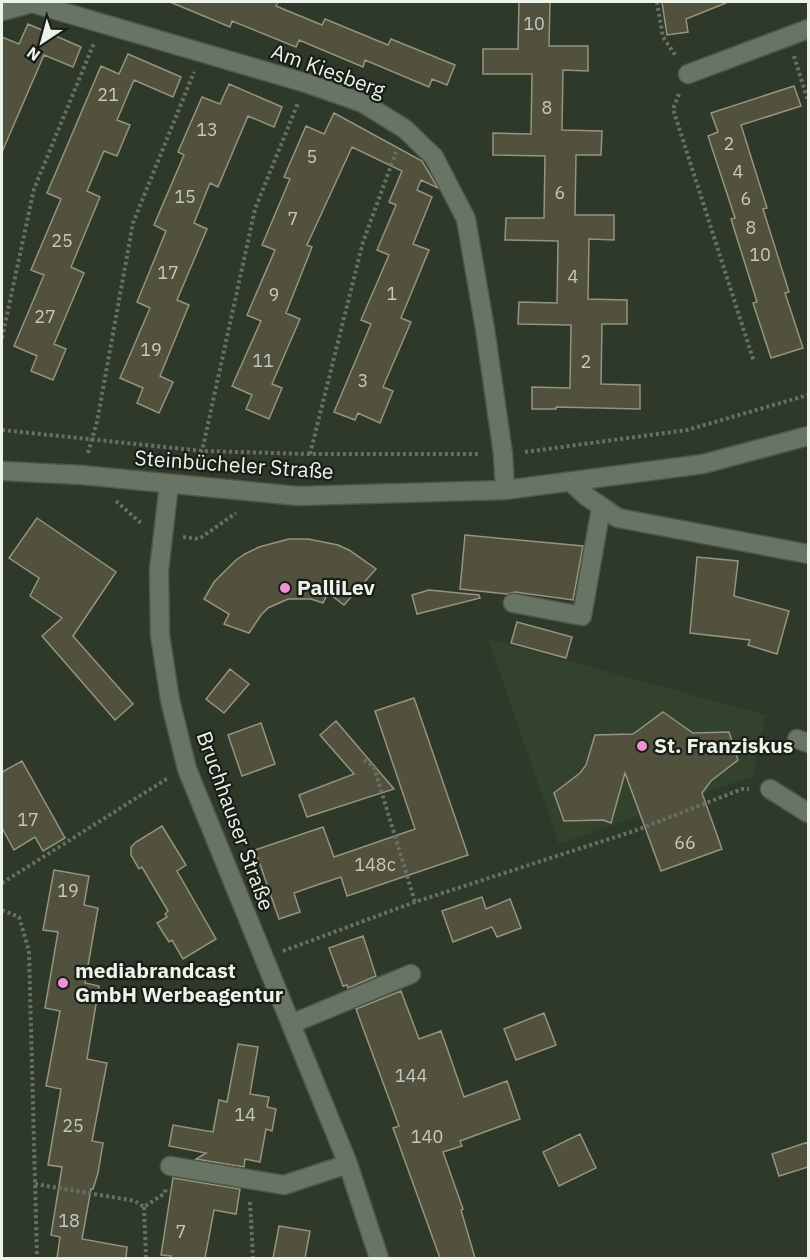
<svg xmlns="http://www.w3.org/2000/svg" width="810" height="1260" font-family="'IBM Plex Sans',sans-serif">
  <rect width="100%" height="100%" fill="#2e392a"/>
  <path fill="#32422d" d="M488 639 766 715 753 776 559 844Z"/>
  <path fill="#51513d" stroke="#95947f" stroke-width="1.5" d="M170 2H278L276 6 322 25 325 19 388 45 391 39 455 65 447 85 432 79 429 87 365 60 363 67 299 40 296 47 232 21 230 27Z
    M519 2H550L549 46H588V71L563 70 562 130 602 131 601 155H576L575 215H614V240L589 239 588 299 627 300V324H602L601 384 640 385V409L556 407V409H532V387L570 388 571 325 518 324 519 302 557 303 558 241 505 240 506 218H544L545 156 493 155V133L531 134 532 74H483V49H518Z
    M662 2H726V3L686 19 688 32 667 35Z
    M28 24 81 47 73 67 44 55 2 152V37L19 44Z
    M128 54 181 77 173 97 134 80 117 120 130 125 117 156 104 151 87 191 100 197 71 267 84 273 54 344 66 349 53 380 31 371 37 356 14 346 44 275 31 270 61 199 47 193 101 66 119 74Z
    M229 84 282 107 274 127 248 116 218 187 210 183 194 223 207 229 177 300 189 305 160 376 173 382 159 413 137 403 143 388 120 378 150 308 137 302 166 231 154 225 184 155 178 152 202 97 220 104Z
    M794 86 801 106 741 125 767 208 763 209 789 292 785 293 803 348 771 358 753 303 757 302 731 219 735 218 708 136 718 132 711 113Z
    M334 113 422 161 438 188 421 180 417 190 432 197 413 244 429 250 401 318 411 322 383 387 393 391 380 423 358 413 355 420 334 412 371 324 361 320 389 255 377 250 396 205 389 202 402 171 352 147 307 245 312 247 286 313 300 319 272 384 282 388 269 419 246 409 252 395 232 386 261 321 247 315 275 250 262 245 290 179 284 177 306 126 324 134Z
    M37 518 116 572 73 636 133 704 115 720 42 636 62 618 30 596 39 578 9 558Z
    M465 535 583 546 573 600 515 592 507 594 460 589Z
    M289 539H308L338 545 349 550 376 569 344 605 328 593 323 603 311 599H288L268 608 261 615 249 633 224 624 229 614 204 599 214 582 236 560 245 554 259 547Z
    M697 557 738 561 734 596 789 611 777 654 748 645 750 640 690 633Z
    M429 590 479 595 480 598 417 614 412 595Z
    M517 622 572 637 566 658 511 643Z
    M230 669 249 684 224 713 206 699Z
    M414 698 468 855 347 896 341 877 317 885 294 893 300 912 279 919 255 850 323 827 334 857 415 829 375 711Z
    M663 712 693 733 729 732 738 760 711 781 702 793 722 849 661 871 625 773 611 823 603 820 564 821 554 793 580 773 586 765 595 735 633 734Z
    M336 721 394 789 307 817 299 795 354 774 320 735Z
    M261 723 275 764 242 776 228 735Z
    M22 761 65 838 43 851 35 837 14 850 2 828V772Z
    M162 826 186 865 177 871 216 939 183 959 172 940 169 942 157 923 167 917 165 914 168 911 142 867 139 869 131 855V847L136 842Z
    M54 870 89 876 84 905 98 908 85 983 99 986 87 1059 107 1063 92 1141 103 1143 98 1173 93 1189H91L82 1239 127 1247 126 1258H57L60 1237 51 1235 62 1167 48 1165 61 1089 46 1086 60 1011 45 1008 58 932 43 930Z
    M482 897 486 909 510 899 521 928 497 937 492 927 453 942 442 911Z
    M363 936 376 976 348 988 347 985 343 986 329 948Z
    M401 991 419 1039 441 1031 464 1097 507 1081 520 1119 460 1141 462 1146 443 1152 463 1209 461 1210 475 1258H440L393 1128 399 1126 356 1009Z
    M544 1013 556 1045 516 1060 504 1029Z
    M238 1044 258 1047 250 1094 269 1097 267 1107 276 1109 272 1131 266 1129 260 1162 245 1159 244 1167 196 1159 206 1153 169 1146 173 1125 213 1132 219 1100 227 1102Z
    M580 1134 596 1168 559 1186 543 1152Z
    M808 1142V1167L779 1176 772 1154Z
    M173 1178 240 1189 236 1214 214 1210 205 1258H171V1256L161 1255Z
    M279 1226 310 1231 305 1258H273Z"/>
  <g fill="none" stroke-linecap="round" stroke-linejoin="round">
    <defs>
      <path id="minor" d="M2 11 32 3 306 83 363 103 405 129 434 157 466 219 485 329 503 454 505 490
        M688 74 808 29
        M2 471 82 475 298 496 505 490 703 464 808 436
        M572 483 586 496 618 518 808 554
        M169 484 159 570 160 635 170 700 187 769 348 1164 379 1258
        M513 603 582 616 601 508
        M797 739 808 743
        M770 789 808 813
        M291 1024 411 974
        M170 1166 284 1185 348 1164"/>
    </defs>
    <use href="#minor" stroke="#4e574a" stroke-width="21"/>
    <path stroke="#677163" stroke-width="4" stroke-dasharray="3 3" stroke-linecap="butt" d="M657 2 663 37 676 56
      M794 56 808 101
      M679 94 673 109 754 362
      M2 338 34 189 94 43
      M2 430 203 451 310 454H481
      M525 452 687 430 808 395
      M88 453 97 422 133 223 194 72
      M310 454 363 242 396 152
      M199 465 255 209 298 103
      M116 501 142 524
      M183 537 199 539 236 513
      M364 760 374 767 415 902
      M2 883 168 778
      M2 910 19 917 29 951 37 1258
      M283 951 415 902 637 830 742 789H749
      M35 1184 135 1201 144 1207 165 1193 166 1187
      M250 1202 253 1258
      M144 1207 146 1258"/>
    <use href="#minor" stroke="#687564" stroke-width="18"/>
  </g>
  <g fill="#f391d6" stroke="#191f18" stroke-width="2">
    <circle cx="285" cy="588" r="6"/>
    <circle cx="642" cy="746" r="6"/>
    <circle cx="63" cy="983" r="6"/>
  </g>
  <g text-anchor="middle" stroke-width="4.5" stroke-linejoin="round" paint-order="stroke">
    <g font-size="18" fill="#c5cabe">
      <text x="534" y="30">10</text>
      <text x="108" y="101">21</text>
      <text x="547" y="114">8</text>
      <text x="207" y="136">13</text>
      <text x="729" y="150">2</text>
      <text x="312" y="163">5</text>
      <text x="738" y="178">4</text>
      <text x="560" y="199">6</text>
      <text x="185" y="203">15</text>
      <text x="746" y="205">6</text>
      <text x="293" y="225">7</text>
      <text x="751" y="234">8</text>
      <text x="62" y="247">25</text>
      <text x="760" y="261">10</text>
      <text x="168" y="279">17</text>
      <text x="573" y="283">4</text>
      <text x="392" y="300">1</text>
      <text x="274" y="301">9</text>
      <text x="45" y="323">27</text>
      <text x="151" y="356">19</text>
      <text x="263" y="367">11</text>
      <text x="586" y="368">2</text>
      <text x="363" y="387">3</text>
      <text x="28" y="826">17</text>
      <text x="685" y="849">66</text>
      <text x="375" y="871">148c</text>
      <text x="68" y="897">19</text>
      <text x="411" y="1082">144</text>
      <text x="245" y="1121">14</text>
      <text x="73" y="1132">25</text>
      <text x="427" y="1143">140</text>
      <text x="69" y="1227">18</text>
      <text x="181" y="1238">7</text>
    </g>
    <g font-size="21" fill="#ecf3e9" stroke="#191f18">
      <text transform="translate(328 71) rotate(20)" y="7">Am Kiesberg</text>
      <text transform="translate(234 465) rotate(4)" y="7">Steinbücheler Straße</text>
      <text transform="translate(235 821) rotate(70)" y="7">Bruchhauser Straße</text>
    </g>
    <g font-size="21" font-weight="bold" fill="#ecf3e9" stroke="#191f18" text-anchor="start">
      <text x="297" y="595">PalliLev</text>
      <text x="654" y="753">St. Franziskus</text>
      <text x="75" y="978">mediabrandcast<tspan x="75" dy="24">GmbH Werbeagentur</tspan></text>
    </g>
  </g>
  <rect width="810" height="1260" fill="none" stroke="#ecf3e9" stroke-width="6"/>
  <g transform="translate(42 42) rotate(216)" stroke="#191f18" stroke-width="4.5" paint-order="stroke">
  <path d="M0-4.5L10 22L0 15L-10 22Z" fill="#ecf3e9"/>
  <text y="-9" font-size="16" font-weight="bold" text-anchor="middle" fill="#ecf3e9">N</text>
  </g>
</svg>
